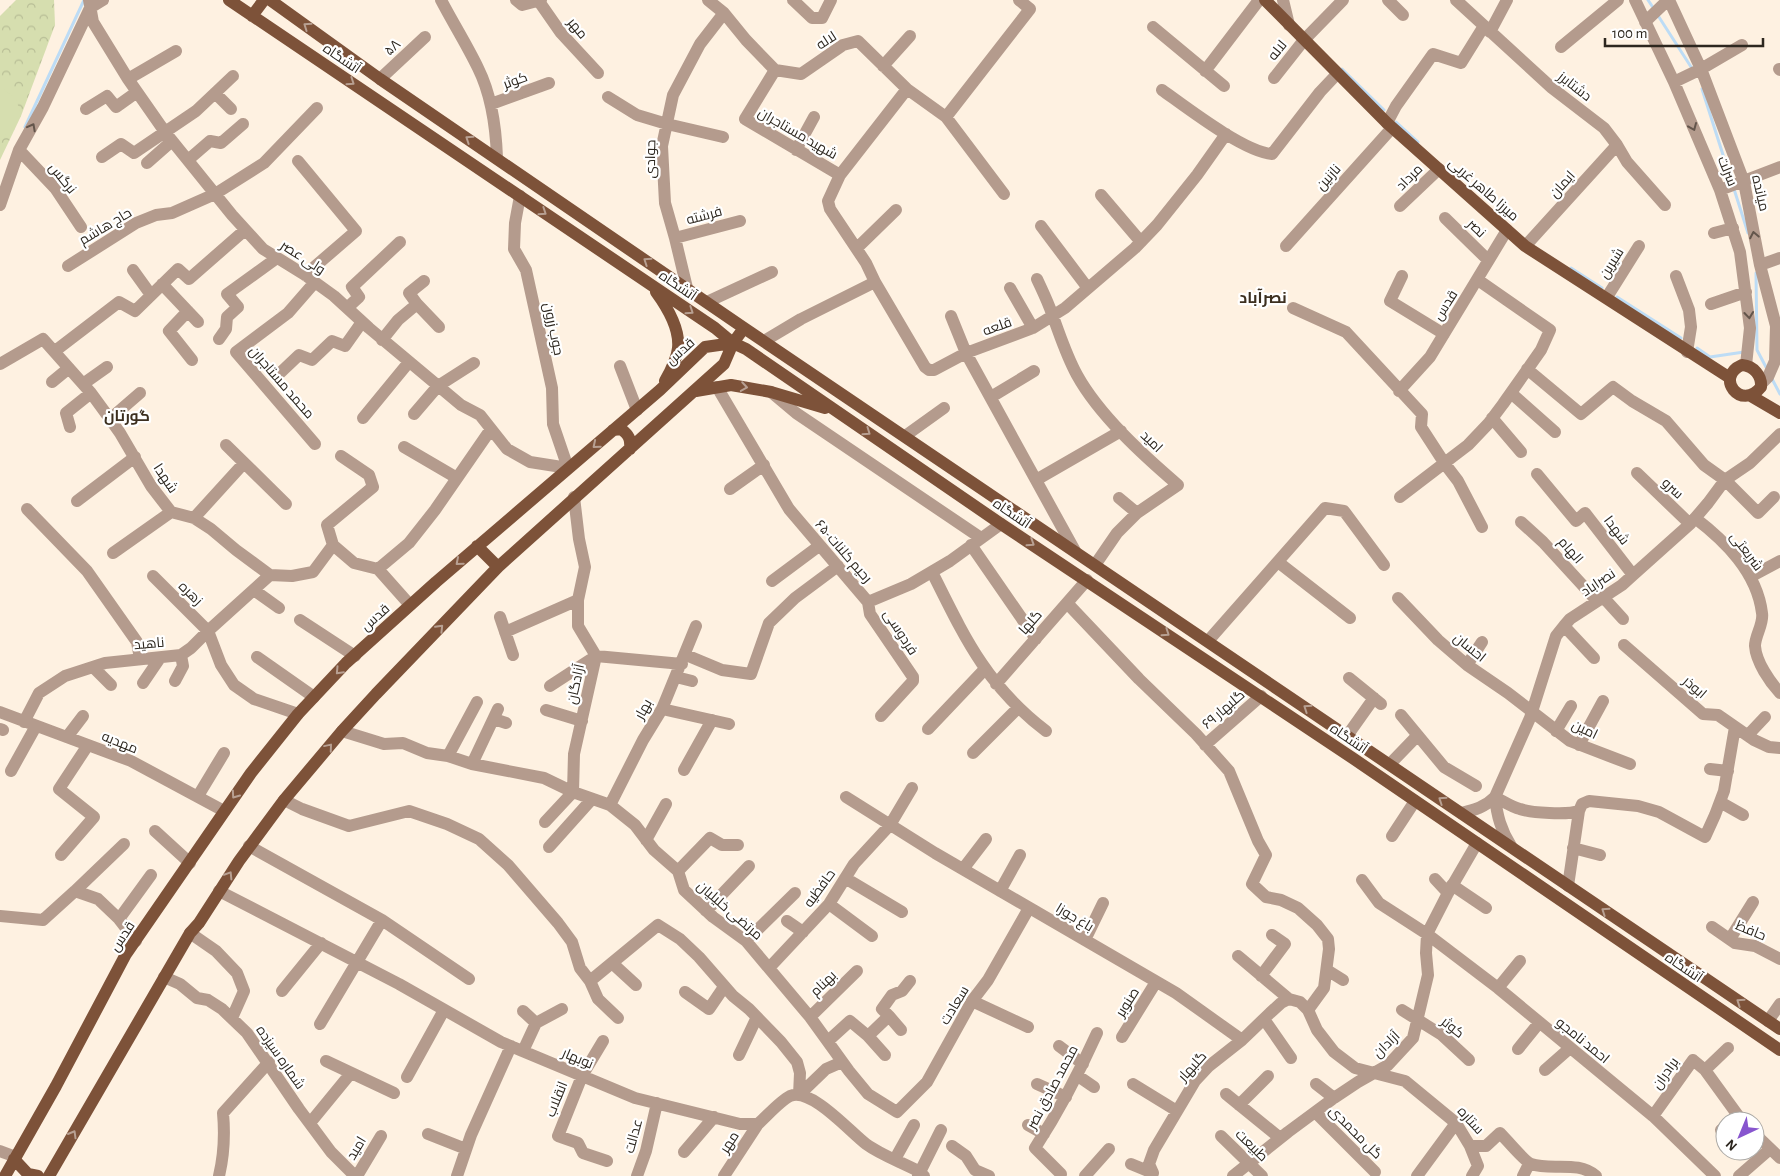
<svg xmlns="http://www.w3.org/2000/svg" width="1780" height="1176" font-family="'Alegreya Sans',Cairo,sans-serif">
  <defs>
    <pattern id="park-crowns" width="20" height="18" patternUnits="userSpaceOnUse" patternTransform="scale(1.25)"><rect width="20" height="18" fill="#d6deaf"/><path d="M2 6a3 3 0 1 1 6 0M12 15a3 3 0 1 1 6 0" fill="none" stroke="#b8be96"/></pattern>
  </defs>
  <rect width="100%" height="100%" fill="#fef1e1"/>
  <path fill="url(#park-crowns)" d="M16 0H54L55 25 21 116 0 160V16Z"/>
  <path fill="#d6deaf" d="M0 87 16 98 21 116 0 141Z"/>
  <g fill="none" stroke-linecap="round" stroke-linejoin="round">
    <path stroke="#bddcf5" stroke-width="3" d="M1648 0 1654 9
      M1657 14 1693 70
      M1342 69 1384 110
      M1702 89 1732 183
      M1396 122 1418 142
      M25 127 84 0
      M1734 189 1748 233
      M1571 268 1602 288
      M1756 273 1757 350 1767 369
      M1617 297 1681 338
      M1697 348 1710 357 1744 352
      M1771 377 1780 394"/>
    <path stroke="#b49b8d" stroke-width="12" d="M89 0 93 22 128 79 165 132 232 215 263 249 305 275 334 296 369 328 461 405 480 415 507 449 530 462 568 468 553 424 552 388 526 270 514 249 515 223 520 196
      M441 0C453 23 467 45 478 68 492 96 496 128 497 158
      M516 0 522 5 541 0
      M538 0 561 33 598 73
      M708 0 724 13 746 40 775 70 745 119 840 175
      M793 0 812 18H822L831 0
      M1283 0 1289 25
      M1388 0 1403 15
      M1456 0 1552 88 1604 128 1617 145 1627 162 1665 205
      M1635 0 1674 82 1720 190 1740 252 1750 328 1746 365
      M1669 0 1701 69 1744 182 1760 265 1776 326 1775 361 1768 377 1762 383
      M1645 22 1668 0
      M1153 27 1224 86
      M1490 32 1507 0
      M1561 47 1618 0
      M883 66 910 36
      M1779 69 1780 70
      M775 70 801 74 843 45 858 41 907 89
      M1205 71 1259 0
      M1274 78 1304 40 1343 0
      M128 79 176 51
      M380 79 425 37
      M1674 82 1701 69 1742 45
      M1162 90C1186 107 1244 152 1272 154L1320 92 1337 74
      M215 93 231 109
      M608 97 637 115 667 124 723 137
      M491 104 549 83
      M86 109 107 96 116 107 137 92
      M946 117 1004 194
      M1387 123 1396 106 1433 54 1461 63 1484 26
      M19 150 55 188 81 227
      M796 150 814 117
      M102 157 121 144 134 153 196 111 233 76
      M188 160 210 141 221 143 243 124
      M298 161 356 231 305 275
      M147 163 172 141
      M1720 190 1780 167
      M1101 195 1141 242
      M0 205 19 150 43 107 90 8 103 0
      M1400 206 1439 169
      M1445 218 1488 260
      M1041 226 1087 287
      M1714 233 1733 228
      M675 238 740 221
      M1529 242 1617 145
      M1286 246 1392 128
      M857 248 896 210
      M1760 265 1780 258
      M68 266 136 223 156 215 172 213 215 194 264 163 317 108
      M133 270 151 295
      M1402 276 1390 301 1444 334
      M1676 276 1689 310 1691 327 1687 352
      M1037 279C1042 290 1048 302 1052 314 1060 335 1066 355 1077 375 1099 415 1143 455 1178 485L1137 513 1117 533 1095 565
      M875 282 866 263 830 209 828 201 840 175 907 89 946 117 1030 9 1019 0
      M162 284 198 322
      M687 288 675 238 665 203 662 146 673 95 700 44 724 13
      M1010 288 1033 328
      M1607 297 1639 246
      M707 302 772 272
      M417 304 439 327
      M1711 304 1746 292
      M347 308 359 297 352 287 400 242
      M1293 308 1346 332 1422 414 1421 427 1445 464 1458 481 1482 527
      M188 311 169 331 192 360
      M951 316 966 353 1075 551
      M219 339 226 329 227 317 238 307 227 294 277 258
      M382 340 398 320 417 304 409 293 424 281
      M764 341 801 319 875 282 925 367 929 370H934L966 353 1033 328 1065 308 1135 248 1157 225 1197 175 1226 134
      M55 351 119 302 135 311 178 269 189 279 245 230
      M0 364 43 339 91 393 110 419 120 433 151 486 171 512 194 518 211 529 236 550 270 575 292 576 313 572 333 545
      M620 366 637 410
      M1527 369 1581 414 1613 387 1632 401 1666 421 1704 465 1725 480 1758 513 1774 497
      M280 373 299 355 312 360 332 341 345 346 362 322
      M52 382 69 368
      M83 384 107 367
      M717 387 789 509 868 602 911 584 950 561 1001 524
      M1399 391 1430 357 1507 230
      M771 392 796 413 981 538
      M1511 393 1555 432
      M991 397 1034 371
      M414 414 438 386 474 363
      M363 418 409 362
      M1492 418 1521 452
      M110 419 140 393
      M70 427 66 413 91 393
      M905 436 944 408
      M315 444 236 352 288 313 315 282
      M226 445 286 504
      M404 447 457 478
      M341 456 369 475 373 487 327 525 333 545 354 563 378 569 410 605
      M1637 473 1690 524
      M1537 474 1576 521 1585 513 1633 575
      M1036 480 1121 431
      M730 489 764 465
      M1400 497 1468 445 1488 424 1503 404 1541 350 1550 330 1478 280
      M1119 498 1137 513
      M77 501 135 457
      M27 509 87 571 137 642 140 659
      M194 518 244 463
      M1695 518C1725 541 1757 572 1762 613 1764 624 1755 635 1755 646 1756 662 1770 682 1780 693
      M1521 522 1543 542 1597 601
      M971 545 1036 639
      M113 553 171 512
      M1278 562 1350 618
      M378 569 409 543 435 510 491 429
      M932 572C965 638 986 685 1046 731
      M153 576 208 631 221 665 234 685 254 699 298 714
      M1750 577 1780 561
      M772 581 819 546
      M254 590 279 608
      M1603 597 1623 619
      M1398 598 1438 640 1467 665 1508 693 1570 741 1630 764
      M868 602 870 614 913 677V681L881 716
      M1067 603 1139 679 1196 734 1229 771 1258 841 1266 855 1252 884 1266 897 1281 900 1298 908 1317 925 1328 939 1329 949 1324 988 1308 1010
      M500 617 513 655
      M300 620 355 656
      M1564 626 1594 658
      M505 632 578 600
      M1208 641 1325 508 1344 511 1384 565
      M1624 645 1703 714 1718 715 1754 740 1769 747 1780 748
      M686 655 722 670 751 674 769 623 795 598 838 566
      M257 657 314 697
      M1467 665 1482 642
      M93 667 111 685
      M676 677 692 681
      M1349 678 1381 704
      M175 681 183 666 181 655
      M143 683 160 658
      M996 684 1087 580
      M550 686 596 656 682 664
      M662 709 729 724
      M546 710 582 721
      M0 712 131 761 224 811
      M1401 715 1444 767 1476 786
      M494 719 506 723
      M24 722 39 693 65 676 105 663 181 655 191 648 208 631 270 575
      M0 729 3 730
      M928 729 985 669
      M342 731 384 744 403 743 427 753 448 756 472 764 544 778 573 792 610 805 635 825 654 850 678 871 684 890 713 917 746 941 810 1017 849 1071 868 1094 897 1112 927 1082 972 1001 988 980 1029 908
      M1556 731 1571 706
      M1748 735 1765 717
      M1347 736 1374 698
      M67 737 83 716
      M1205 745 1261 696
      M1579 745 1603 701
      M973 753 1018 708
      M448 756 477 702
      M472 764 498 709
      M1390 764 1417 736
      M1710 769 1728 771
      M684 770 712 720
      M11 771 36 726
      M198 796 224 753
      M846 797 935 853 1176 993 1242 1040
      M1495 797C1503 801 1512 807 1520 809 1531 813 1568 815 1579 811L1582 804 1589 801 1638 806 1659 812 1705 837 1715 815 1724 791 1735 727
      M1495 797C1497 816 1501 830 1511 846
      M284 800 302 809 349 826 409 811 447 824 479 839 508 865 558 923 572 942 580 968 590 981 658 925 680 939 699 957 733 996 749 1009 781 1042 797 1062 800 1073 799 1095
      M1720 802 1743 815
      M610 805 643 740 662 709 696 626
      M1461 813C1475 810 1485 807 1495 797L1530 718 1556 636 1564 626 1570 619 1622 585 1633 575 1690 524 1708 503 1725 480 1750 463 1780 434
      M545 822 573 792 574 754 596 656 578 626V600L585 567 579 539 574 497
      M155 831 190 863
      M1392 836 1415 801
      M646 840 666 804
      M249 846 382 920 469 979
      M549 847 592 799
      M1573 848 1600 855
      M61 855 94 817 59 789 88 745
      M963 869 986 839
      M678 871 710 838 722 845H738
      M845 878 902 912
      M1435 879 1448 893
      M1362 880 1379 903 1427 934 1498 988 1653 1116 1715 1176
      M1452 885 1486 908
      M1568 886 1579 811
      M75 891 124 844
      M219 891 399 984 501 1042 635 1098 740 1124H758C767 1116 780 1101 790 1096 811 1087 850 1132 866 1144 881 1155 901 1162 918 1171L924 1176
      M1000 891 1020 855
      M829 904 872 936
      M706 911 749 866
      M0 916 43 920 75 891 98 899 119 919 136 941
      M119 919 151 875
      M787 921 803 932
      M1712 927 1735 943 1755 946 1780 959
      M190 933 216 951 237 973 244 991 232 1018
      M1730 939 1753 902
      M1085 940 1103 903
      M746 941 795 893
      M1238 956 1289 999
      M612 963 636 985
      M769 968 829 904 854 864 890 825 912 788
      M1327 970 1343 980
      M1261 976 1285 944 1272 935
      M164 977 180 984 197 998 208 1000 222 1009 247 1033 299 1109 331 1152 355 1176
      M590 981 598 999 618 1018
      M1498 988 1520 961
      M282 991 321 943
      M685 992 709 1009 724 987
      M972 1001 1028 1027
      M1402 1010 1442 1035 1469 1060
      M523 1011 536 1023
      M889 1016 901 1030
      M810 1017 857 971
      M1264 1019 1291 1058
      M1768 1021 1780 1004
      M320 1024 382 920
      M868 1036 885 1055
      M1122 1037 1156 982
      M603 1041 582 1076 558 1136 578 1143 583 1153 607 1161
      M828 1041 850 1021 868 1036 889 1016 882 1009 892 995 902 991 910 981
      M1059 1046 1083 1064
      M1518 1049 1539 1023
      M523 1051 536 1023 562 1009
      M739 1055 757 1017
      M326 1061 394 1093
      M1545 1070 1570 1048
      M1705 1070 1728 1048
      M1078 1076 1094 1087
      M407 1077 444 1010
      M1037 1084 1066 1097
      M1133 1084 1177 1111
      M1316 1084 1334 1098
      M1226 1094 1280 1138
      M799 1095 826 1069 842 1062
      M1239 1105 1268 1076
      M1315 1112 1375 1172
      M1653 1116 1693 1060 1705 1070 1742 1121
      M310 1123 351 1073
      M1028 1125 1044 1134
      M1721 1130 1725 1127
      M428 1134 466 1149
      M1755 1134 1780 1158
      M1221 1136 1262 1176
      M952 1146 966 1156 975 1170 989 1176
      M1470 1146 1478 1166 1472 1176
      M0 1151 16 1157
      M684 1152 714 1117
      M895 1159 914 1125
      M1131 1164 1153 1173
      M1153 1173 1149 1164 1154 1150 1195 1081 1209 1066 1242 1040 1270 1013 1281 1003 1289 999 1300 1002 1308 1010 1317 1030 1334 1052 1355 1068 1405 1081 1456 1123 1470 1146H1486L1500 1133C1506 1139 1525 1162 1531 1164 1552 1171 1578 1160 1596 1176
      M1061 1174 1035 1148C1059 1111 1079 1073 1097 1033
      M219 1176C224 1155 225 1135 223 1113L269 1062
      M357 1176 381 1136
      M457 1176 471 1135 511 1046
      M637 1176 646 1151 657 1103
      M724 1176 758 1124
      M918 1176 941 1130
      M1085 1176 1109 1149
      M1233 1176 1288 1132 1334 1098 1358 1082 1388 1065 1413 1038 1428 975 1426 953 1427 934 1448 893 1477 843
      M1417 1176 1456 1123
      M1523 1176 1529 1164
      M1739 1176 1770 1149"/>
    <path stroke="#7d5239" stroke-width="12" d="M229 0 715 328 733 343 746 349 1001 524 1354 759 1780 1050
      M270 0 380 79 744 328 1780 1029
      M1265 0 1387 123 1525 246 1730 378
      M252 16 264 0
      M656 292C667 307 680 328 678 348 677 359 670 372 665 381
      M1742 365C1754 366 1762 376 1761 387 1741 412 1714 377 1742 365Z
      M696 391 731 385 771 392 825 408
      M1751 396 1780 413
      M613 430 621 429C629 435 631 439 630 449
      M477 546 498 567
      M14 1159 28 1174 38 1176
      M5 1176 56 1086 126 954 251 773 298 714 346 663 436 582 660 390 705 347 733 343
      M49 1176 190 933 199 923 239 861 284 800 342 731 376 694 498 567 724 364 733 343 744 328"/>
  </g>
  <defs><path id="oneway-chevron" d="M-2-3.5L2.5 0L-2 3.5" fill="none" stroke-width="1.6" stroke-linecap="round" stroke-linejoin="round" transform="scale(1.25)"/></defs>
  <g stroke="#b8a092">
    <use href="#oneway-chevron" transform="translate(307 26) rotate(-145)"/>
    <use href="#oneway-chevron" transform="translate(351 82) rotate(34)"/>
    <use href="#oneway-chevron" transform="translate(469 139) rotate(-146)"/>
    <use href="#oneway-chevron" transform="translate(543 212) rotate(34)"/>
    <use href="#oneway-chevron" transform="translate(647 261) rotate(-146)"/>
    <use href="#oneway-chevron" transform="translate(690 311) rotate(34)"/>
    <use href="#oneway-chevron" transform="translate(744 387) rotate(9)"/>
    <use href="#oneway-chevron" transform="translate(867 432) rotate(35)"/>
    <use href="#oneway-chevron" transform="translate(596 445) rotate(140)"/>
    <use href="#oneway-chevron" transform="translate(1031 543) rotate(33)"/>
    <use href="#oneway-chevron" transform="translate(459 562) rotate(139)"/>
    <use href="#oneway-chevron" transform="translate(440 628) rotate(-46)"/>
    <use href="#oneway-chevron" transform="translate(1166 633) rotate(34)"/>
    <use href="#oneway-chevron" transform="translate(339 671) rotate(133)"/>
    <use href="#oneway-chevron" transform="translate(1307 708) rotate(-146)"/>
    <use href="#oneway-chevron" transform="translate(329 747) rotate(-50)"/>
    <use href="#oneway-chevron" transform="translate(235 795) rotate(125)"/>
    <use href="#oneway-chevron" transform="translate(1442 800) rotate(-146)"/>
    <use href="#oneway-chevron" transform="translate(229 875) rotate(-58)"/>
    <use href="#oneway-chevron" transform="translate(1605 911) rotate(-146)"/>
    <use href="#oneway-chevron" transform="translate(1740 1002) rotate(-146)"/>
    <use href="#oneway-chevron" transform="translate(73 1134) rotate(-60)"/>
  </g>
  <g stroke="#63554b">
    <use href="#oneway-chevron" transform="translate(32 127) rotate(-62)"/>
    <use href="#oneway-chevron" transform="translate(1693 127) rotate(67)"/>
    <use href="#oneway-chevron" transform="translate(1754 235) rotate(-101)"/>
    <use href="#oneway-chevron" transform="translate(1749 315) rotate(84)"/>
  </g>
  <g text-anchor="middle" stroke-width="4.5" stroke-linejoin="round" paint-order="stroke">
    <g font-size="14" fill="#2d271f" stroke="#fff">
      <text transform="translate(578 28) rotate(50)" y="5">مهر</text>
      <text transform="translate(826 40) rotate(-33)" y="5">لاله</text>
      <text transform="translate(392 47) rotate(-43)" y="5">۵۸</text>
      <text transform="translate(1277 50) rotate(-51)" y="5">لاله</text>
      <text transform="translate(342 58) rotate(34)" y="5">آتشگاه</text>
      <text transform="translate(515 80) rotate(-20)" y="5">کوثر</text>
      <text transform="translate(1575 86) rotate(38)" y="5">دشتابرز</text>
      <text transform="translate(798 133) rotate(30)" y="5">شهید مستاجران</text>
      <text transform="translate(650 159) rotate(-89)" y="5">جوادی</text>
      <text transform="translate(1728 171) rotate(68)" y="5">سرلت</text>
      <text transform="translate(1328 177) rotate(-48)" y="5">نازنین</text>
      <text transform="translate(1409 177) rotate(-45)" y="5">مرداد</text>
      <text transform="translate(63 178) rotate(51)" y="5">نرگس</text>
      <text transform="translate(1562 184) rotate(-48)" y="5">ایمان</text>
      <text transform="translate(1484 189) rotate(41)" y="5">میرزا طاهر غربی</text>
      <text transform="translate(1761 193) rotate(77)" y="5">میانده</text>
      <text transform="translate(704 215) rotate(-15)" y="5">فرشته</text>
      <text transform="translate(105 226) rotate(-31)" y="5">حاج هاشم</text>
      <text transform="translate(1477 228) rotate(44)" y="5">نصر</text>
      <text transform="translate(303 257) rotate(33)" y="5">ولی عصر</text>
      <text transform="translate(1611 263) rotate(-58)" y="5">شیرین</text>
      <text transform="translate(678 285) rotate(34)" y="5">آتشگاه</text>
      <text transform="translate(1445 305) rotate(-58)" y="5">قدس</text>
      <text transform="translate(997 326) rotate(-20)" y="5">قلعه</text>
      <text transform="translate(554 329) rotate(78)" y="5">جوب زرون</text>
      <text transform="translate(680 351) rotate(-42)" y="5">قدس</text>
      <text transform="translate(282 382) rotate(49)" y="5">محمد مستاجران</text>
      <text transform="translate(1152 441) rotate(44)" y="5">امید</text>
      <text transform="translate(166 478) rotate(56)" y="5">شهدا</text>
      <text transform="translate(1673 488) rotate(43)" y="5">سرو</text>
      <text transform="translate(1012 513) rotate(34)" y="5">آتشگاه</text>
      <text transform="translate(1617 530) rotate(53)" y="5">شهدا</text>
      <text transform="translate(1571 550) rotate(49)" y="5">الهام</text>
      <text transform="translate(844 551) rotate(49)" y="5">۶۵-رحیم کلنات</text>
      <text transform="translate(1747 551) rotate(53)" y="5">شریعتی</text>
      <text transform="translate(1598 582) rotate(-34)" y="5">نصراباد</text>
      <text transform="translate(191 593) rotate(45)" y="5">زهره</text>
      <text transform="translate(375 617) rotate(-42)" y="5">قدس</text>
      <text transform="translate(1030 622) rotate(-49)" y="5">گلها</text>
      <text transform="translate(901 632) rotate(57)" y="5">فردوسی</text>
      <text transform="translate(149 643) rotate(-5)" y="5">ناهید</text>
      <text transform="translate(1470 647) rotate(39)" y="5">احسان</text>
      <text transform="translate(575 684) rotate(-78)" y="5">آزادگان</text>
      <text transform="translate(1695 687) rotate(41)" y="5">ابوذر</text>
      <text transform="translate(643 709) rotate(-61)" y="5">بهار</text>
      <text transform="translate(1223 709) rotate(-41)" y="5">۶۹ گلبهار</text>
      <text transform="translate(1585 729) rotate(26)" y="5">امین</text>
      <text transform="translate(1349 738) rotate(34)" y="5">آتشگاه</text>
      <text transform="translate(120 742) rotate(22)" y="5">مهدیه</text>
      <text transform="translate(819 888) rotate(-54)" y="5">حافظیه</text>
      <text transform="translate(730 910) rotate(41)" y="5">مرتضی خلیلیان</text>
      <text transform="translate(1075 917) rotate(31)" y="5">باغ جوزا</text>
      <text transform="translate(1751 930) rotate(22)" y="5">حافظ</text>
      <text transform="translate(122 936) rotate(-56)" y="5">قدس</text>
      <text transform="translate(1684 967) rotate(34)" y="5">آتشگاه</text>
      <text transform="translate(823 983) rotate(-44)" y="5">بهنام</text>
      <text transform="translate(1127 1002) rotate(-58)" y="5">صنوبر</text>
      <text transform="translate(954 1005) rotate(-59)" y="5">سعادت</text>
      <text transform="translate(1453 1027) rotate(38)" y="5">کوثر</text>
      <text transform="translate(1583 1040) rotate(39)" y="5">احمد نامجو</text>
      <text transform="translate(1386 1044) rotate(-44)" y="5">آزادان</text>
      <text transform="translate(281 1057) rotate(55)" y="5">شماره سیزده</text>
      <text transform="translate(578 1058) rotate(23)" y="5">نوبهار</text>
      <text transform="translate(1192 1066) rotate(-48)" y="5">گلبهار</text>
      <text transform="translate(1665 1073) rotate(-55)" y="5">برادران</text>
      <text transform="translate(1052 1087) rotate(-62)" y="5">محمد صادق نصر</text>
      <text transform="translate(556 1099) rotate(-68)" y="5">انقلاب</text>
      <text transform="translate(1471 1120) rotate(48)" y="5">ستاره</text>
      <text transform="translate(1356 1132) rotate(45)" y="5">گل محمدی</text>
      <text transform="translate(633 1136) rotate(-75)" y="5">عدالت</text>
      <text transform="translate(729 1142) rotate(-57)" y="5">مهر</text>
      <text transform="translate(1252 1145) rotate(44)" y="5">طبیعت</text>
      <text transform="translate(356 1148) rotate(-59)" y="5">امید</text>
    </g>
    <g font-size="15" font-weight="bold" fill="#3c2f1f" stroke="#fff">
      <text x="127" y="421">گورتان</text>
    </g>
    <g font-size="16" font-weight="bold" fill="#3c2f1f" stroke="#fff">
      <text x="1263" y="303">نصرآباد</text>
    </g>
  </g>
  <g transform="translate(1740 1136) rotate(224)"><circle r="24" fill="#ffffff" stroke="#aba9a5"/>
  <path d="M0-4L9 19L0 12L-9 19Z" fill="#8755ce"/>
  <text y="-8" font-size="14" font-weight="bold" text-anchor="middle" fill="#2d271f">N</text>
  </g>
  <path d="M1605 38v8h158v-8" fill="none" stroke="#2d271f" stroke-width="2.5"/>
  <text x="1612" y="38" font-size="15" fill="#2d271f" stroke="#ffffff" stroke-width="4" paint-order="stroke">100 m</text>
</svg>
